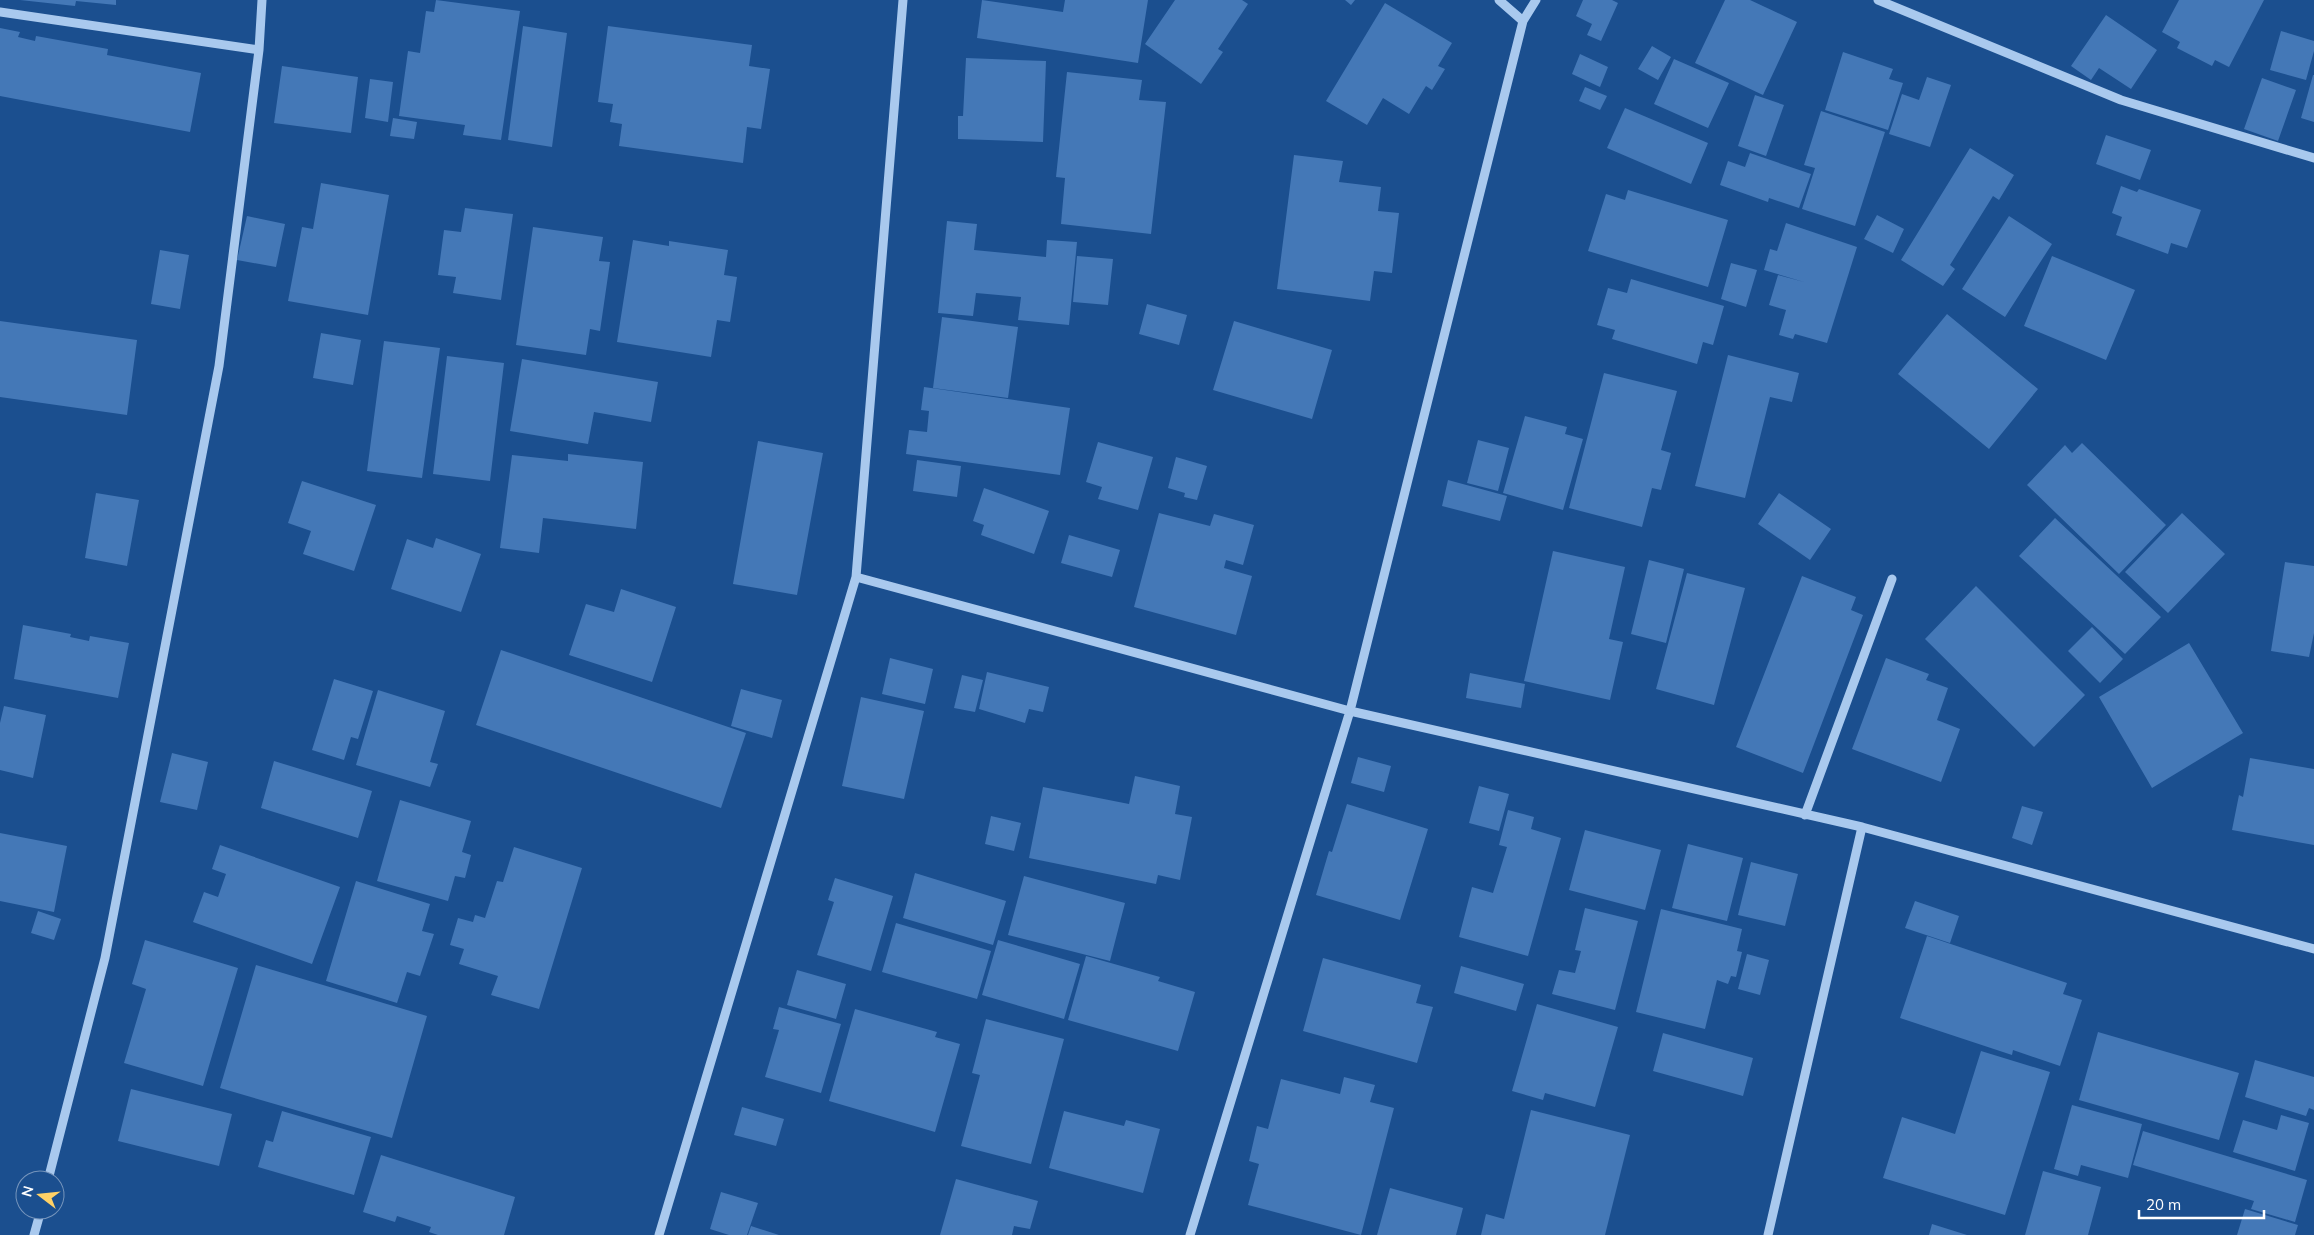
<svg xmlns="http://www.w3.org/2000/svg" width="2314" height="1235" font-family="Mulish,sans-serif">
  <rect width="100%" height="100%" fill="#1b4f8f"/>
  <path fill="#4478b7" d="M20 0H116V5L76 1 75 6Z
    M436 0 520 11 501 140 463 135 465 125 399 116 408 51 420 53 426 11 434 12Z
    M982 0 1063 12 1065 0H1148L1138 63 977 38Z
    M1175 0H1242L1248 4 1218 49 1223 52 1201 84 1145 44Z
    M1345 0H1355L1351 5Z
    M1583 0H1612L1618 3 1601 41 1587 35 1592 24 1576 16Z
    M1725 0H1750L1797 22 1763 95 1695 63Z
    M2179 0H2264L2229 67 2215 60 2212 66 2177 48 2180 42 2162 32Z
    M1385 3 1452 43 1438 66 1445 69 1432 90 1426 86 1409 114 1383 98 1367 125 1326 101Z
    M2106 15 2157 50 2131 89 2099 68 2091 80 2071 66Z
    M523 26 567 33 552 147 508 140Z
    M608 26 752 45 749 66 770 69 761 129 747 127 743 163 619 146 622 124 610 122 613 104 598 102Z
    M0 28 20 32 18 37 35 41 36 36 108 49 107 55 201 73 190 132 0 96Z
    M2281 31 2314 41V51L2306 80 2270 70Z
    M1652 46 1671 57 1658 80 1638 69Z
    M1843 52 1893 69 1889 79 1903 83 1888 130 1825 110Z
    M1580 54 1608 67 1600 87 1572 74Z
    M966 58 1046 61 1043 142 958 139V116H963Z
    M1674 59 1729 83 1708 128 1654 104Z
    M282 66 358 77 351 133 274 123Z
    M1067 72 1142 80 1139 100 1166 102 1151 234 1061 224 1065 178 1056 177Z
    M2313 75H2314V122L2301 118Z
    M1927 77 1951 85 1930 147 1889 134 1902 94 1919 100Z
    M2262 78 2296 90 2278 141 2244 129Z
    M370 79 393 82 388 122 365 118Z
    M1585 87 1607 96 1600 110 1579 101Z
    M1755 95 1784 105 1766 156 1738 146Z
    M1625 108 1708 143 1691 184 1607 148Z
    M1821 111 1885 132 1855 226 1802 209 1815 168 1804 165Z
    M393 118 417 122 414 139 390 136Z
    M2106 135 2151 150 2140 180 2096 164Z
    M1970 148 2014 175 1999 200 1993 196 1950 265 1955 269 1943 286 1901 260Z
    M1750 153 1811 174 1799 208 1769 198 1768 202 1720 185 1728 161 1745 167Z
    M1294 155 1343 161 1339 182 1381 187 1378 211 1399 213 1392 273 1374 271 1370 301 1277 289Z
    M321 183 389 195 368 315 288 301 302 227 313 229Z
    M2121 186 2137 192 2139 189 2201 210 2187 248 2171 243 2168 254 2116 235 2122 217 2112 213Z
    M1628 190 1728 220 1708 287 1588 251 1606 194 1625 200Z
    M465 208 513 214 501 300 453 293 456 277 438 275 444 230 461 232Z
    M1877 215 1904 229 1893 253 1864 239Z
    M247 216 285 224 276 267 237 260Z
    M2009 216 2052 244 2005 317 1962 289Z
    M947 221 977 224 974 250 1046 257 1047 240 1077 242 1069 325 1018 320 1021 297 976 293 973 316 938 313Z
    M1786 223 1857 247 1827 343 1795 334 1793 339 1779 335 1786 310 1769 305 1778 275 1804 282 1764 270 1770 249 1777 251Z
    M533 227 603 237 599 261 610 262 600 331 590 329 586 355 516 345Z
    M633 240 669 246V241L728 250 724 275 737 277 730 322 717 320 711 357 617 342Z
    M160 250 189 255 180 309 151 304Z
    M1077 256 1113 259 1108 305 1073 302Z
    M2052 256 2135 290 2106 360 2024 326Z
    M1731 263 1757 270 1746 307 1721 299Z
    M1631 279 1724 306 1713 345 1703 342 1697 364 1612 339 1615 330 1597 325 1608 288 1627 293Z
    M1147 304 1187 315 1179 345 1139 334Z
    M1947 314 2038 389 1989 449 1898 374Z
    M942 317 1018 327 1008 398 933 388Z
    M0 321 137 340 127 415 0 397Z
    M1234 321 1332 350 1312 419 1213 390Z
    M321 333 361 340 353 385 313 378Z
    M384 341 440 348 422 478 367 471Z
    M1728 355 1799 373 1792 402 1770 397 1745 498 1695 486Z
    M447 356 504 363 490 481 433 474Z
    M522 359 658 382 651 422 594 412 588 444 510 431Z
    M1604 373 1677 391 1661 450 1671 453 1661 490 1652 488 1642 527 1569 508Z
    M924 387 1070 408 1060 475 906 454 909 430 927 432 929 411 921 410Z
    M1525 416 1567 427 1565 434 1583 439 1563 510 1503 493Z
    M1478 440 1509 448 1498 491 1467 483Z
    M758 441 823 453 797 595 733 584Z
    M1098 442 1153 457 1138 510 1098 499 1102 487 1086 482Z
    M2082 443 2166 525 2119 574 2027 485 2065 445 2072 453Z
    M568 454 643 462 636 529 543 518 539 553 500 548 512 455 568 461Z
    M1176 457 1207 466 1197 500 1184 497 1185 493 1168 488Z
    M917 460 961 466 957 497 913 491Z
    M1448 480 1507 496 1500 521 1442 506Z
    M302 481 376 505 354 571 303 554 311 531 288 523Z
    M984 488 1049 511 1034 554 981 535 984 525 973 521Z
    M96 493 139 500 127 566 85 558Z
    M1779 493 1831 529 1810 560 1758 524Z
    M1159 513 1210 526 1214 514 1254 525 1243 565 1226 560 1224 568 1252 576 1236 635 1134 607Z
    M2182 513 2225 554 2168 613 2125 572Z
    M2055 518 2161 617 2125 654 2019 556Z
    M1069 535 1120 550 1112 577 1061 563Z
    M436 538 481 554 461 612 391 589 407 539 433 548Z
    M1553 551 1625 567 1609 639 1623 642 1610 700 1524 681Z
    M1649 560 1684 569 1666 643 1631 634Z
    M2285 562 2314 566V633L2309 657 2271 651Z
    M1687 573 1745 588 1714 705 1656 689Z
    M1802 576 1856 597 1851 610 1863 615 1803 773 1736 747Z
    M1976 586 2085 695 2034 747 1925 639Z
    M621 589 676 607 652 682 569 655 586 604 614 612Z
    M23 625 71 634 70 637 89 641 90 636 129 643 118 698 14 679Z
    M2092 627 2123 659 2100 683 2068 651Z
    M2189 643 2243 733 2152 788 2099 697Z
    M501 650 746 733 721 808 476 725Z
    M890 658 933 669 925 704 882 694Z
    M1886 658 1929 674 1926 680 1948 688 1937 720 1960 729 1941 782 1852 749Z
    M987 672 1049 687 1043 712 1029 709 1025 723 979 709Z
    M1470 673 1525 684 1521 708 1466 698Z
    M962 675 983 680 975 712 954 708Z
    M334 679 373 691 358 739 351 737 344 760 312 750Z
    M741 689 782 700 772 738 731 726Z
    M378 690 445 711 430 762 438 764 430 787 356 765Z
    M861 697 924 711 904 799 842 786Z
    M4 706 46 715 33 778 0 770V723Z
    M172 753 208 762 197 810 160 802Z
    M1358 757 1391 766 1384 792 1351 783Z
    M2250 758 2314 769V845L2232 830 2239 795 2243 797Z
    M274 761 372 791 358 838 261 808Z
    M1135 776 1180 786 1175 814 1192 817 1180 880 1158 875 1156 884 1029 858 1043 787 1129 804Z
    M1479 786 1509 794 1499 831 1469 823Z
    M400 800 471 821 462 852 471 855 465 878 455 876 448 901 377 881Z
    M1347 804 1428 829 1400 920 1316 895 1329 851 1332 852Z
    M2022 806 2043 812 2032 845 2012 838Z
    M1508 810 1534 817 1531 829 1561 838 1528 956 1459 937 1472 887 1493 893 1507 847 1499 845Z
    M991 816 1021 823 1014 851 985 844Z
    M1585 830 1661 850 1645 910 1569 890Z
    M0 833 67 846 54 912 0 901Z
    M1688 844 1743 858 1727 921 1672 908Z
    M220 845 340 887 312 964 193 922 204 892 218 897 226 874 212 869Z
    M514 847 582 868 539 1009 491 995 498 976 459 964 464 949 450 945 458 918 473 922 475 915 485 918 497 881 503 882Z
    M1751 862 1798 874 1785 926 1738 915Z
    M915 873 1006 901 993 945 903 918Z
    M1024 876 1125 903 1110 961 1008 935Z
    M835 878 893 896 871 971 817 955 834 902 828 900Z
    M356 881 430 904 422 931 434 934 420 976 407 972 397 1003 326 981Z
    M1915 901 1959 916 1950 943 1905 928Z
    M1585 908 1638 921 1615 1010 1552 994 1559 970 1575 973 1581 951 1575 950Z
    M1661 909 1742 929 1737 951 1742 952 1736 977 1731 976 1728 984 1717 980 1705 1029 1636 1012Z
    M38 911 61 919 54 940 31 933Z
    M896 923 991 951 977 999 882 972Z
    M1927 936 2067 983 2063 994 2082 1000 2060 1066 2013 1050 2012 1055 1900 1018Z
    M145 940 238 968 203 1086 124 1063 146 989 132 984Z
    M998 940 1080 964 1064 1019 982 995Z
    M1747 954 1769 960 1760 995 1738 989Z
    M1086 956 1160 977 1158 981 1195 992 1178 1051 1068 1020Z
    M1323 958 1421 985 1416 1003 1433 1007 1417 1063 1303 1031Z
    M256 965 427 1016 392 1138 220 1088Z
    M1461 966 1524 984 1516 1011 1454 993Z
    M797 970 846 984 836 1019 787 1005Z
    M1537 1004 1618 1027 1595 1107 1545 1093 1543 1100 1512 1091Z
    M779 1007 841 1024 821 1093 765 1077 779 1030 773 1029Z
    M855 1009 937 1032 935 1037 960 1044 935 1132 829 1101Z
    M986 1019 1064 1039 1031 1164 961 1146 980 1075 972 1073Z
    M2098 1032 2239 1073 2219 1140 2079 1100Z
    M1663 1033 1753 1058 1743 1096 1653 1071Z
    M1981 1051 2050 1072 2005 1215 1883 1178 1902 1117 1955 1134Z
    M2255 1060 2314 1077V1110L2309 1108 2306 1116 2245 1097Z
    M1344 1077 1375 1085 1370 1102 1394 1108 1361 1235 1248 1205 1259 1164 1249 1161 1257 1126 1268 1129 1281 1079 1340 1094Z
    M131 1089 232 1114 219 1166 118 1141Z
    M2072 1105 2142 1124 2128 1178 2081 1165 2078 1176 2054 1169Z
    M742 1107 784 1119 776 1146 734 1135Z
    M1531 1110 1630 1135 1605 1235H1481L1486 1214 1504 1219Z
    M282 1111 371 1137 354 1195 258 1167 266 1140 273 1142Z
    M1064 1111 1124 1126 1126 1120 1160 1129 1143 1193 1049 1168Z
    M2281 1115 2309 1123 2295 1171 2233 1152 2243 1120 2277 1130Z
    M2143 1131 2307 1180 2295 1222 2251 1209 2254 1201 2133 1165Z
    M381 1155 515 1197 504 1235H438L429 1232 431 1227 397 1216 395 1222 363 1212Z
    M2043 1171 2101 1187 2088 1235H2025Z
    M956 1179 1038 1201 1030 1229 1014 1226 1012 1235H940Z
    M1390 1188 1463 1208 1456 1235H1377Z
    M721 1192 758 1203 747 1235H729L710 1229Z
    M2245 1209 2298 1225 2295 1235H2237Z
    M1932 1224 1967 1235H1929Z
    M751 1226 779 1235H748Z"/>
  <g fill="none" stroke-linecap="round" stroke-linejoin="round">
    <path stroke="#a9c9ee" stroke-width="9" d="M1499 0 1523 21
      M1878 0 2121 100 2314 158
      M0 12 259 50
      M856 577 1350 711 1862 827 2314 949
      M1805 815 1892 579
      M48 1180 105 958 219 366 259 50 262 0
      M34 1235 41 1210
      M659 1235 856 577 903 0
      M1190 1235 1350 711 1523 21 1536 0
      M1768 1235 1862 827"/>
  </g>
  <g transform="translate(40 1195) rotate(286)"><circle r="24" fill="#1b4f8f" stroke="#7695bc"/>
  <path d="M0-4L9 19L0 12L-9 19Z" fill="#ffd166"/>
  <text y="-8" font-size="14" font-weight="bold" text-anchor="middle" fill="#ffffff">N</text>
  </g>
  <path d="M2139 1210v8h125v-8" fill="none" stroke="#ffffff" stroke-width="2.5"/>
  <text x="2146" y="1210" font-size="15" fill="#ffffff" stroke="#1b4f8f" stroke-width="4" paint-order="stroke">20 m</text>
</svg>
